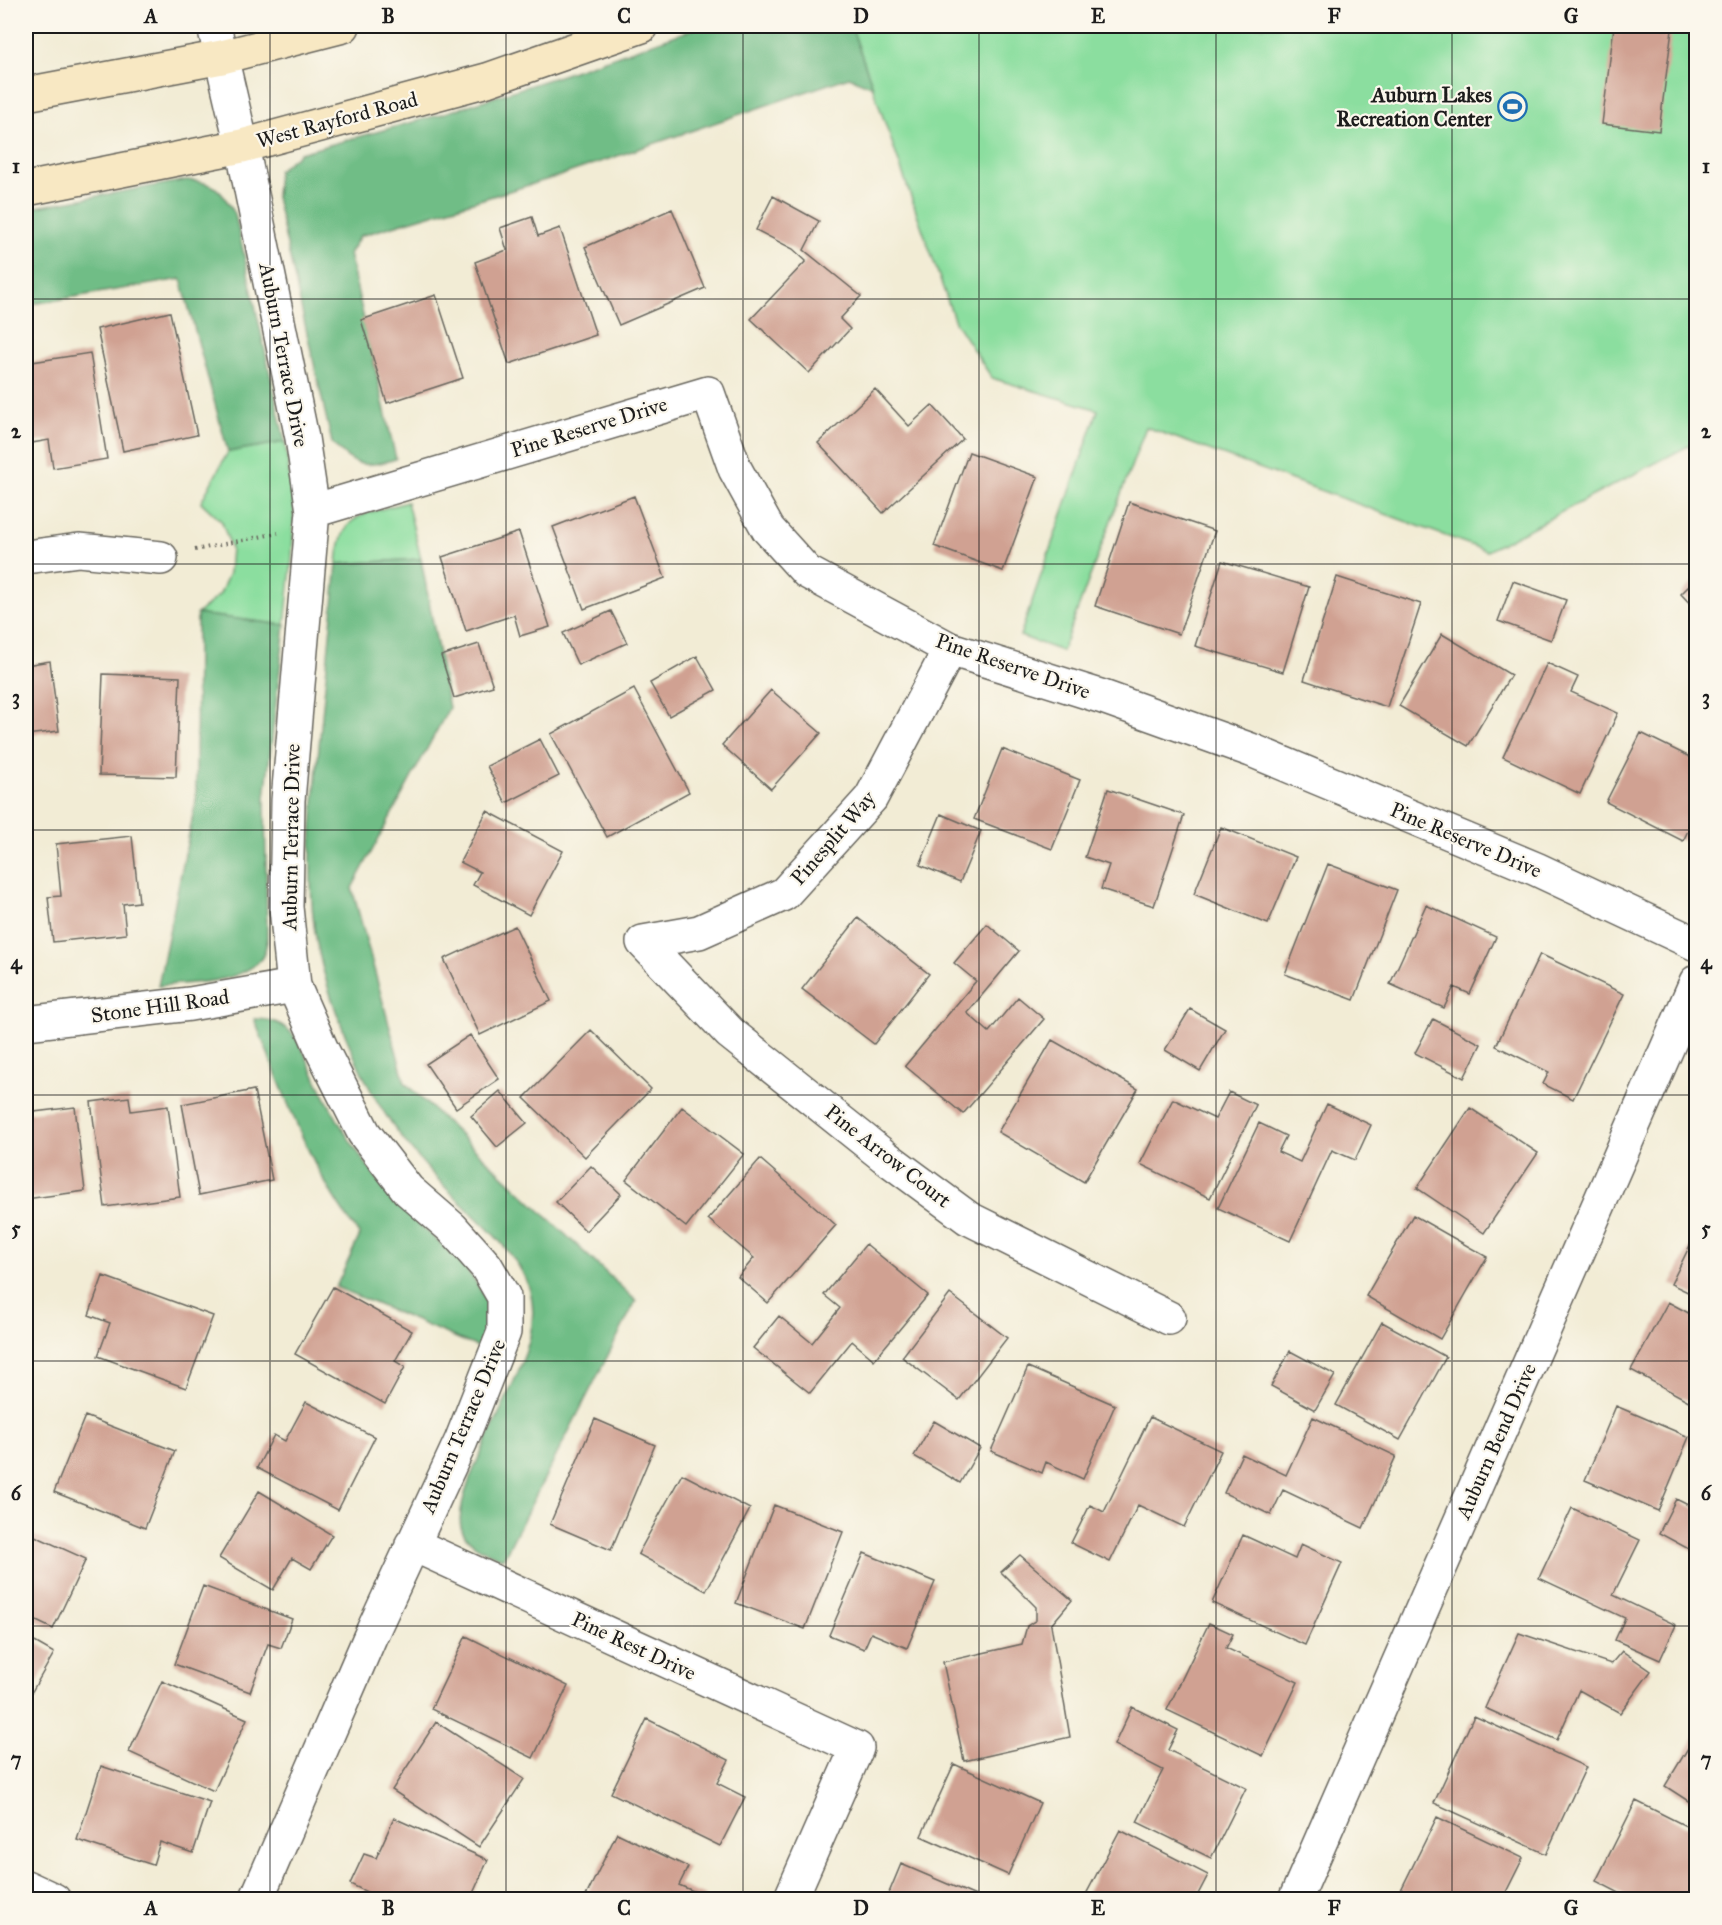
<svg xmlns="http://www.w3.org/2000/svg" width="1722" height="1925" font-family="'IM FELL Great Primer',serif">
  <rect width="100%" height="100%" fill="#fbf7ec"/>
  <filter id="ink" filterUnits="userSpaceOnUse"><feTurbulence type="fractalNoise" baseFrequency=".0167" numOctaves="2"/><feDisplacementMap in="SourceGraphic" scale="12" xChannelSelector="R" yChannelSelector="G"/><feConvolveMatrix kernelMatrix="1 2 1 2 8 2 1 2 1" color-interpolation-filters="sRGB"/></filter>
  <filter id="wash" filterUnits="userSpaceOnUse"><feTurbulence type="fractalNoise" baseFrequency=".008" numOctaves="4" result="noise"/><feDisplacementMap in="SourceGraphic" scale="24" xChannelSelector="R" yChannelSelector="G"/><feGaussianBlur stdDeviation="1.35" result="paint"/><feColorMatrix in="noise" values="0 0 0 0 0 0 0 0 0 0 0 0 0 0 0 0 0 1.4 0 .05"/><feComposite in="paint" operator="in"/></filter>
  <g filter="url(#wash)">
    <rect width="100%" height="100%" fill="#f2ecd5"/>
    <path fill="#8bde9f" stroke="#547d5e" stroke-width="1.5" d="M851 26H1696V442L1487 551 1146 427 1062 651 1020 636 1098 410 992 378 955 322Z
      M285 442 294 510 292 558 285 625 197 614 220 594 229 573 231 548 222 522 201 502 228 452Z
      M407 502 421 559 337 564C341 511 361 516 407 502Z"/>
    <path fill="#70bd86" stroke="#466c51" stroke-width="1.5" d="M702 26H851L873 87 849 77 559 176 360 236 349 254 396 459C363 468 356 468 332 443L276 197 278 171 300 153 442 114 562 75Z
      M187 180C217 183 219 188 235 214L285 442 228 452 181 279 26 305V209Z
      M421 559 449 708 352 888 405 1083 636 1301 503 1559C488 1552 465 1545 461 1527 452 1489 521 1384 530 1336 534 1318 534 1299 527 1282 511 1244 471 1215 444 1186 413 1154 382 1115 363 1075 343 1033 326 990 317 944 305 880 313 811 319 746 325 685 331 625 337 564Z
      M197 614 285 625 265 798 267 942C266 947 264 955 261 959 238 985 189 982 158 986L196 800Z
      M254 1019C283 1018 296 1033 307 1059 331 1114 361 1164 402 1208 429 1236 469 1262 485 1299 492 1315 485 1332 480 1348L336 1287 360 1235C310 1172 284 1092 254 1019Z"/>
    <g id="blocks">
      <path fill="#d0a192" d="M1614 26 1672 30 1659 131 1602 124Z
        M773 196 819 221 804 250 861 296 840 319 850 329 809 373 751 319 806 261 793 249 756 230Z
        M672 209 705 288 619 325 585 247Z
        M532 217 538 236 560 228 596 335 509 364 475 262 507 250 500 228Z
        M436 295 463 378 387 403 361 320Z
        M170 312 197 435 123 451 97 329Z
        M90 353 107 459 53 468 49 440 26 444V363Z
        M875 389 909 426 932 405 963 439 883 513 818 443Z
        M969 452 1038 477 1003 571 934 546Z
        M634 496 665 578 584 609 553 527Z
        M1129 502 1215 531 1179 634 1095 606Z
        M519 532 550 627 520 636 514 615 466 631 442 557Z
        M1222 561 1309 587 1283 672 1195 646Z
        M1337 577 1421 604 1387 707 1304 680Z
        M1696 579V610L1681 594Z
        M1513 581 1566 600 1551 640 1498 621Z
        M611 611 627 643 578 665 563 633Z
        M1442 634 1511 675 1468 746 1399 706Z
        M479 644 493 686 454 698 441 656Z
        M697 656 716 690 669 716 650 683Z
        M50 661 59 731 26 735V665Z
        M1547 663 1578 677 1571 692 1618 713 1580 794 1503 757Z
        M103 674 180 677 176 777 99 775Z
        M634 689 689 792 607 837 551 734Z
        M771 690 821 733 771 789 722 745Z
        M1641 733 1696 760V814L1683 841 1606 802Z
        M540 739 559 776 506 803 487 766Z
        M1002 749 1080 780 1052 849 974 819Z
        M1108 789 1184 815 1154 906 1101 889 1109 865 1085 857Z
        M487 811 563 851 529 915 473 885 480 872 460 862Z
        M941 814 981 831 960 882 920 865Z
        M1221 827 1296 857 1268 924 1194 894Z
        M132 836 139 902 123 904 126 934 53 942 48 897 61 896 56 844Z
        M1328 864 1397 890 1354 1000 1285 974Z
        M1426 905 1496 937 1470 994 1454 987 1444 1008 1390 984Z
        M858 918 929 974 874 1044 802 989Z
        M987 924 1019 951 967 1013 989 1032 1018 997 1044 1019 963 1114 905 1066 976 981 954 963Z
        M515 926 551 1001 480 1035 444 959Z
        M1540 954 1624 994 1573 1099 1543 1084 1549 1072 1496 1046Z
        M1190 1009 1225 1029 1200 1071 1165 1050Z
        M1433 1019 1481 1044 1464 1078 1415 1053Z
        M591 1030 651 1089 585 1157 524 1098Z
        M470 1035 499 1079 456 1108 426 1064Z
        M1052 1040 1138 1089 1084 1182 998 1132Z
        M254 1090 272 1180 199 1195 182 1104Z
        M500 1091 527 1123 497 1147 471 1116Z
        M1229 1092 1256 1105 1210 1198 1140 1164 1173 1099 1215 1119Z
        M129 1097 131 1111 168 1106 180 1197 105 1207 91 1102Z
        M1327 1104 1371 1125 1355 1160 1332 1150 1290 1241 1218 1208 1259 1123 1286 1136 1278 1152 1300 1162Z
        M75 1107 85 1191 26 1199V1113Z
        M682 1107 744 1154 686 1227 626 1180Z
        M1470 1108 1538 1153 1484 1233 1417 1188Z
        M760 1159 836 1225 768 1303 738 1277 754 1258 708 1219Z
        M591 1166 621 1194 586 1231 556 1202Z
        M1413 1215 1487 1257 1440 1339 1366 1296Z
        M1696 1233V1296L1671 1284Z
        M866 1244 928 1295 874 1360 852 1341 810 1393 753 1348 779 1316 812 1343 840 1308 824 1295Z
        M103 1276 213 1316 186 1388 98 1356 110 1323 89 1315Z
        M333 1287 412 1331 395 1361 405 1367 385 1404 295 1354Z
        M950 1294 1007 1338 959 1400 902 1357Z
        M1668 1302 1696 1317V1405L1631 1370Z
        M1382 1322 1446 1357 1400 1440 1336 1405Z
        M1290 1351 1335 1375 1315 1410 1271 1386Z
        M1028 1367 1115 1405 1083 1479 1046 1462 1042 1473 991 1451Z
        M306 1402 375 1437 338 1510 257 1468 274 1435 285 1441Z
        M1616 1406 1689 1437 1658 1511 1585 1480Z
        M85 1416 175 1451 145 1528 54 1492Z
        M1150 1417 1221 1451 1184 1527 1138 1505 1110 1562 1071 1543 1090 1505 1104 1512Z
        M1313 1417 1396 1456 1363 1528 1283 1490 1271 1515 1224 1493 1242 1454 1286 1475Z
        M595 1419 655 1445 611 1550 550 1524Z
        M934 1421 980 1448 960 1483 914 1456Z
        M682 1474 750 1509 706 1591 638 1554Z
        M259 1491 332 1535 311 1569 292 1558 273 1590 219 1558Z
        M1676 1499 1696 1509V1553L1659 1533Z
        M774 1505 843 1532 805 1629 736 1603Z
        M1572 1508 1640 1540 1613 1595 1676 1625 1660 1660 1615 1640 1625 1618 1539 1578Z
        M26 1532 86 1559 53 1629 26 1616Z
        M1243 1535 1295 1559 1301 1544 1342 1563 1305 1645 1212 1603Z
        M864 1553 935 1582 907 1648 871 1633 864 1649 829 1635Z
        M1020 1555 1072 1600 1051 1625 1070 1737 964 1761 943 1662 1022 1644 1027 1626 1036 1620V1607L1001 1572Z
        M203 1586 292 1619 281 1648 268 1644 250 1692 174 1664Z
        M1209 1623 1233 1634 1226 1648 1298 1682 1263 1756 1167 1710Z
        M1519 1633 1611 1664 1622 1651 1651 1671 1620 1713 1579 1690 1557 1740 1485 1708Z
        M466 1636 568 1686 533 1758 431 1709Z
        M26 1637 54 1653 26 1702Z
        M162 1681 247 1719 214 1791 129 1752Z
        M1132 1707 1178 1730 1168 1750 1246 1788 1211 1858 1137 1822 1163 1770 1114 1745Z
        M1474 1716 1586 1767 1546 1854 1434 1803Z
        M647 1719 729 1760 717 1783 745 1797 720 1846 611 1793Z
        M436 1722 524 1779 479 1847 392 1790Z
        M1696 1735V1806L1665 1786Z
        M954 1764 1040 1803 1008 1875 921 1836Z
        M101 1766 210 1802 193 1853 160 1842 153 1865 77 1840Z
        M1636 1801 1696 1831V1900H1633L1596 1881Z
        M1437 1817 1523 1858 1502 1900 1397 1898Z
        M394 1818 488 1860 470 1900H383L350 1884 364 1854 376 1858Z
        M1120 1830 1208 1875 1195 1900H1083Z
        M617 1833 688 1867 679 1885 705 1896 703 1900H584Z
        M901 1864 978 1897 977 1900H886Z"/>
    </g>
  </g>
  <g filter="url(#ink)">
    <use href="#blocks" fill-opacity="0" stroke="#67655d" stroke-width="1.5"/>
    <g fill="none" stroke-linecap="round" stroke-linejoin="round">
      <defs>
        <path id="minor" d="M214 26 242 146 302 438 313 511 288 800 286 907 294 986 322 1050 364 1133 408 1190 452 1228 486 1266 504 1297V1332L461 1441 370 1637 256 1900
          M313 511 708 393 735 469 768 529 807 572 950 649 1103 697 1251 750 1536 869 1696 944
          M26 557 79 550 161 558
          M643 942 730 1033 884 1156 968 1218 1169 1318
          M643 942 699 932 784 894 871 798 950 649
          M26 1023 190 1004 294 986
          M412 1544 857 1748 790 1900
          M26 1887 54 1900
          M1295 1900 1696 982"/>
        <path id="secondary" d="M26 94 222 57 343 26
          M26 189 242 146 487 80 642 26"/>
      </defs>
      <use href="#minor" stroke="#67655d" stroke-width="36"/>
      <use href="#secondary" stroke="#67655d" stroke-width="36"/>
      <path stroke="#67655d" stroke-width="4" stroke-dasharray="1.5 4.5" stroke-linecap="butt" d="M195 550 278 533"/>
      <use href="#minor" stroke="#fff" stroke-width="33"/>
      <use href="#secondary" stroke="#f8e8c3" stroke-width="33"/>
    </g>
  </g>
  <path fill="none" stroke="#1c1c1c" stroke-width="1.5" stroke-opacity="0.55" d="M270 26V1900M506 26V1900M743 26V1900M979 26V1900M1216 26V1900M1452 26V1900M26 299H1696M26 564H1696M26 830H1696M26 1095H1696M26 1361H1696M26 1626H1696"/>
  <defs>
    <symbol id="stadium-ring" viewBox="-11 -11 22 22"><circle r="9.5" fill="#fbf7ec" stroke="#1f6fb2" stroke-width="1.5"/><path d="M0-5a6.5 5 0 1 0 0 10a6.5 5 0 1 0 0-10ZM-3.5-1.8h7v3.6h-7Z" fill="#1f6fb2"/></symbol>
  </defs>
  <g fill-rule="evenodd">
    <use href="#stadium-ring" x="1496" y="90" width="33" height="33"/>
  </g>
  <g text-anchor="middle" stroke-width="4.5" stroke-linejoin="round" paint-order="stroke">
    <g font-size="21" font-weight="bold" fill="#1c1c1c" stroke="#fbf7ec" text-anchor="end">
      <text x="1492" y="102">Auburn Lakes<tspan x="1492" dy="24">Recreation Center</tspan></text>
    </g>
    <g font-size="21" fill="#1c1c1c" stroke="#fbf7ec">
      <text transform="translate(337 120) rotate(-15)" y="7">West Rayford Road</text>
      <text transform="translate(284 355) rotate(79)" y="7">Auburn Terrace Drive</text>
      <text transform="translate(589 427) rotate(-17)" y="7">Pine Reserve Drive</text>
      <text transform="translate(1013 666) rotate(19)" y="7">Pine Reserve Drive</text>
      <text transform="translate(291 837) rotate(-89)" y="7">Auburn Terrace Drive</text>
      <text transform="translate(833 838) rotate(-49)" y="7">Pinesplit Way</text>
      <text transform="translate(1466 840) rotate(23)" y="7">Pine Reserve Drive</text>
      <text transform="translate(160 1006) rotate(-8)" y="7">Stone Hill Road</text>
      <text transform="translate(888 1156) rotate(38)" y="7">Pine Arrow Court</text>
      <text transform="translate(463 1426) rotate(-67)" y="7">Auburn Terrace Drive</text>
      <text transform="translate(1496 1441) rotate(-66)" y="7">Auburn Bend Drive</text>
      <text transform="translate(634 1646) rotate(25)" y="7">Pine Rest Drive</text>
    </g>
  </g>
  <rect width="1722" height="1925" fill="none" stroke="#fbf7ec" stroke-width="66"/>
  <rect x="33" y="33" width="1656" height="1859" fill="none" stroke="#1c1c1c" stroke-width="2"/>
  <g font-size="20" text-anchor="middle" font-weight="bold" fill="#1c1c1c">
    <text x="151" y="23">A</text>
    <text x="388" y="23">B</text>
    <text x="624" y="23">C</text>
    <text x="861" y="23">D</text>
    <text x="1098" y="23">E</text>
    <text x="1334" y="23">F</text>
    <text x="1571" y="23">G</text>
    <text x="16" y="173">1</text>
    <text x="1706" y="173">1</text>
    <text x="16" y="438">2</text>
    <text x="1706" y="438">2</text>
    <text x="16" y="704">3</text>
    <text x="1706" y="704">3</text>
    <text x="16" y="969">4</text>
    <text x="1706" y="969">4</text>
    <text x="16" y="1235">5</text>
    <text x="1706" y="1235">5</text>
    <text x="16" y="1500">6</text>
    <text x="1706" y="1500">6</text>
    <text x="16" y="1766">7</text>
    <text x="1706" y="1766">7</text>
    <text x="151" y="1915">A</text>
    <text x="388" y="1915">B</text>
    <text x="624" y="1915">C</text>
    <text x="861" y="1915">D</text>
    <text x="1098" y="1915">E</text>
    <text x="1334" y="1915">F</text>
    <text x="1571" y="1915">G</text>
  </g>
</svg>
